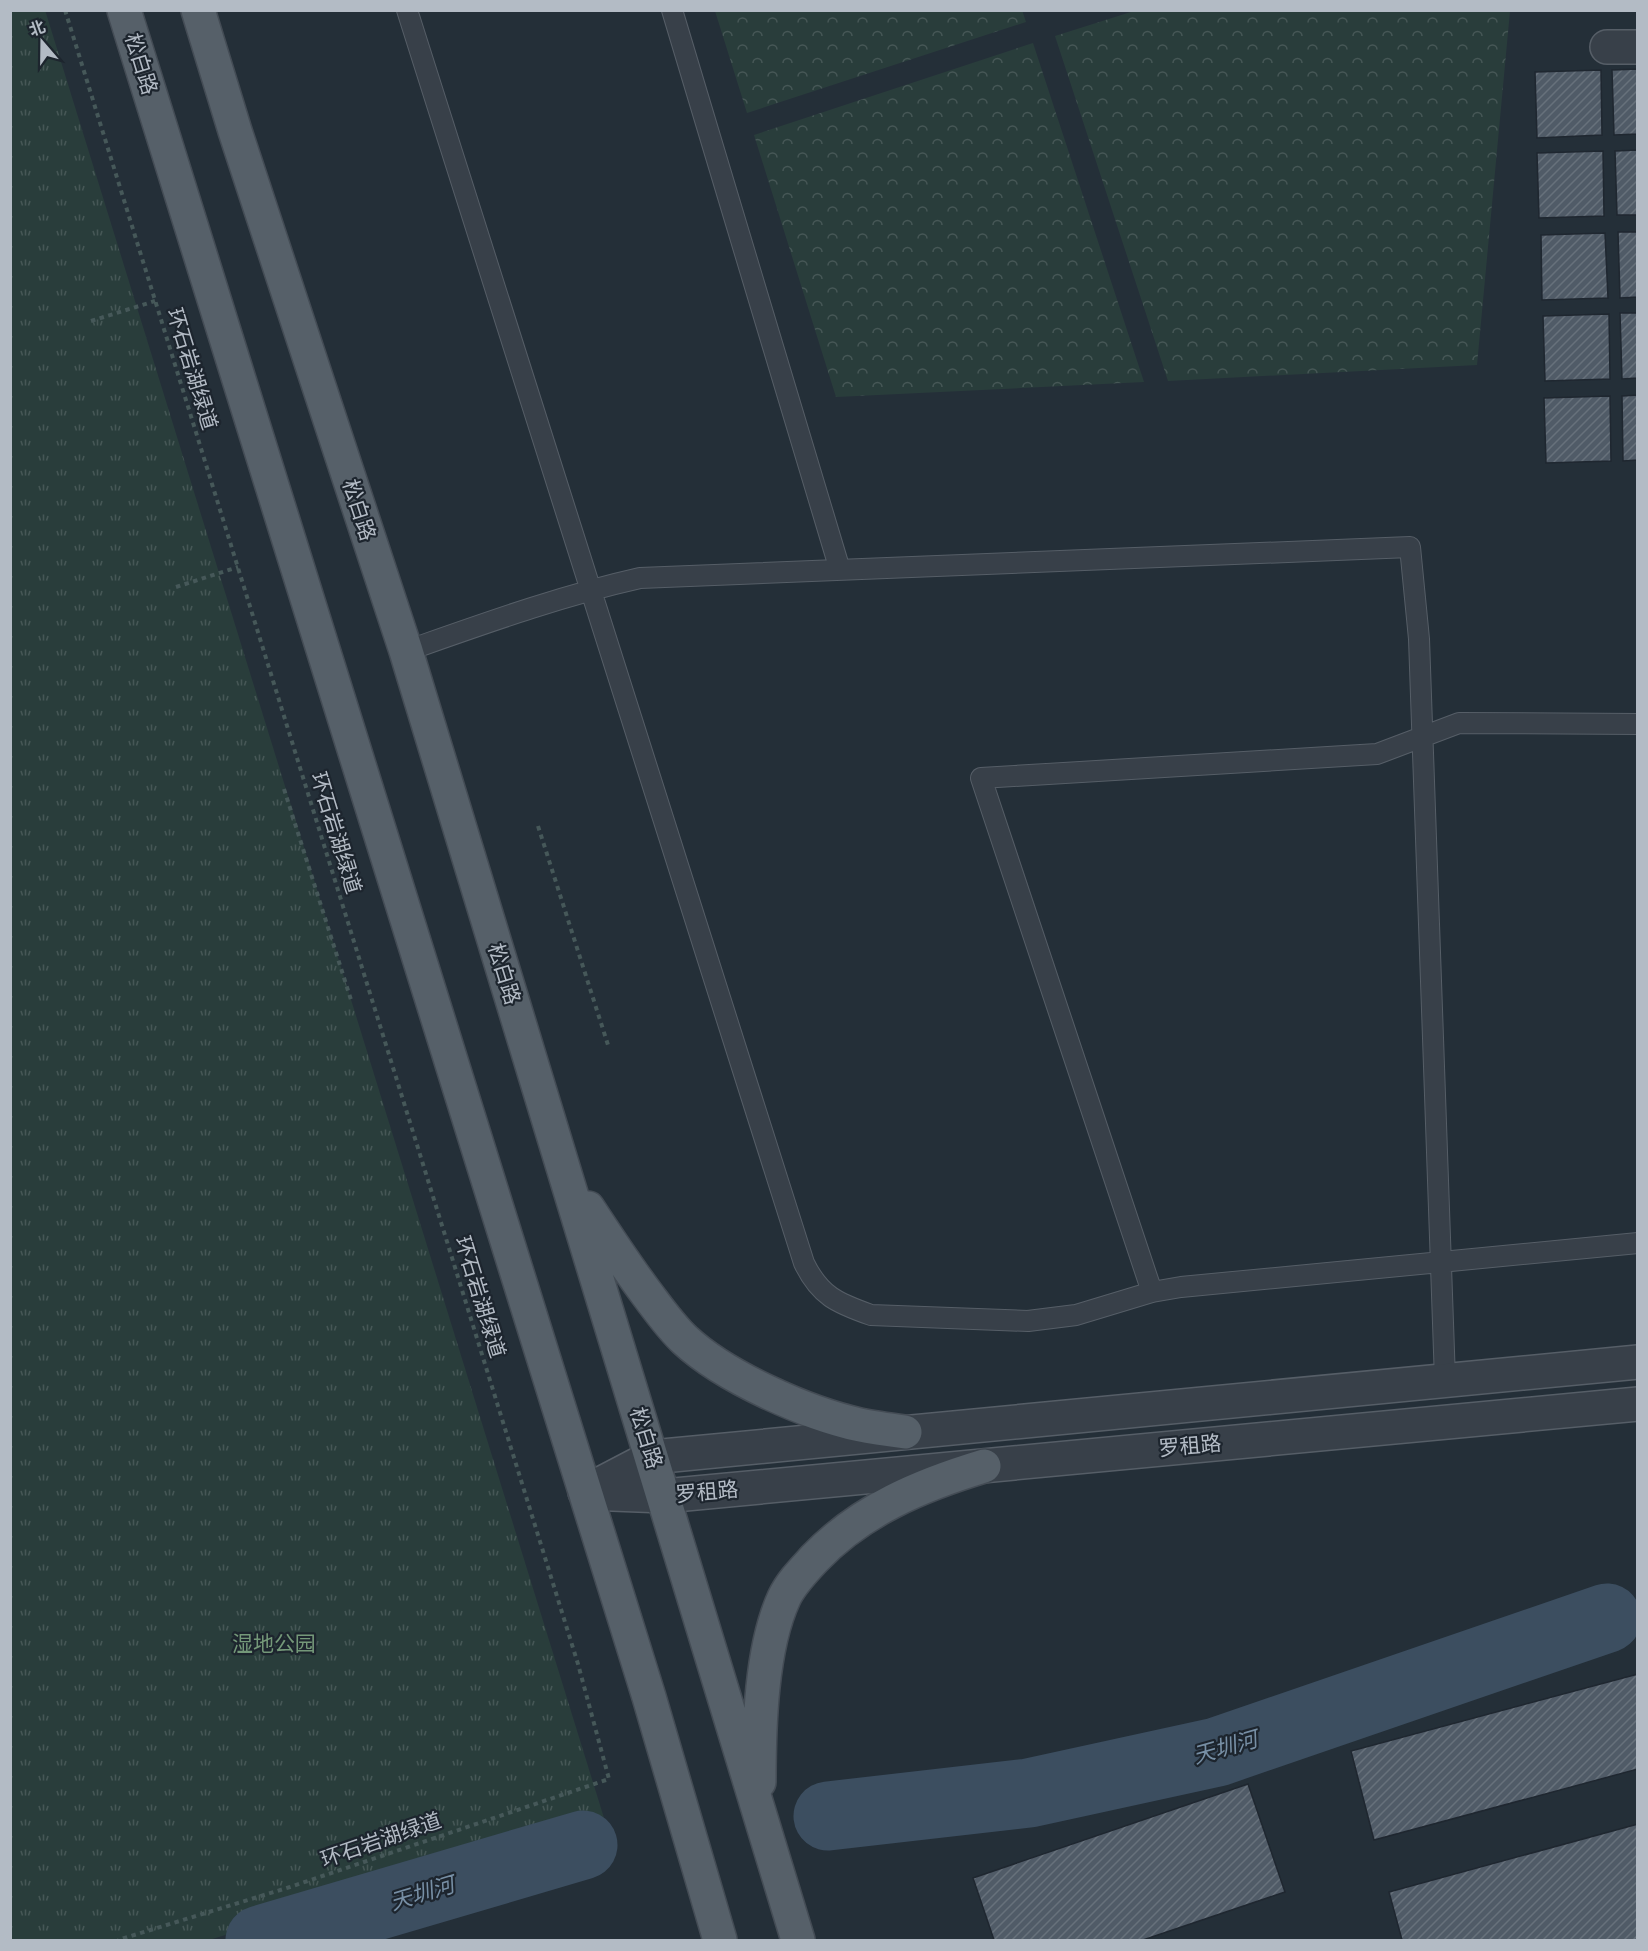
<svg xmlns="http://www.w3.org/2000/svg" width="1648" height="1951" font-family="Montserrat,'Noto Sans SC',sans-serif">
  <defs>
    <pattern id="forest-crowns" width="20" height="18" patternUnits="userSpaceOnUse" patternTransform="scale(1.5)"><rect width="20" height="18" fill="#293d3b"/><path d="M2 6a3 3 0 1 1 6 0M12 15a3 3 0 1 1 6 0" fill="none" stroke="#465756"/></pattern>
    <pattern id="park-tufts" width="24" height="20" patternUnits="userSpaceOnUse" patternTransform="scale(1.5)"><rect width="24" height="20" fill="#293d3b"/><path d="M3 7l-1-3M5 7V3M7 7l1-3M15 17l-1-3M17 17v-4M19 17l1-3" fill="none" stroke="#465756"/></pattern>
    <pattern id="building-hatch" width="6" height="6" patternUnits="userSpaceOnUse" patternTransform="scale(1.5)"><rect width="6" height="6" fill="#505b67"/><path d="M-1 1l2-2M0 6l6-6M5 7l2-2" fill="none" stroke="#67717b"/></pattern>
  </defs>
  <rect width="100%" height="100%" fill="#242f38"/>
  <path fill="url(#forest-crowns)" d="M1022 10 1026 22 747 113 715 11Z
    M1134 11H1510L1477 365 1168 381 1055 36Z
    M1033 43 1144 382 836 397 754 135Z"/>
  <path fill="url(#park-tufts)" d="M45 10 604 1818 209 1940H11L10 11Z"/>
  <g fill="none" stroke-linecap="round" stroke-linejoin="round">
    <path stroke="#3c4e60" stroke-width="69" d="M828 1816 1029 1793 1217 1752 1607 1618
      M260 1940 583 1845"/>
  </g>
  <path fill="url(#building-hatch)" stroke="#1f2730" stroke-width="1.5" d="M1638 69V134L1614 135 1612 70Z
    M1601 70 1602 135 1537 138 1535 72Z
    M1638 150V215H1617L1615 151Z
    M1603 151 1604 216 1539 218 1537 153Z
    M1618 232H1638V297L1620 298Z
    M1605 233 1608 298 1542 300 1541 235Z
    M1620 313H1638V378L1622 379Z
    M1609 314 1610 379 1545 381 1543 316Z
    M1638 395V460L1623 461 1622 396Z
    M1610 396 1611 461 1546 463 1544 398Z
    M1638 1674V1769L1374 1840 1351 1751Z
    M1248 1784 1285 1892 1143 1940H994L973 1878Z
    M1638 1824V1940H1402L1389 1892Z"/>
  <g fill="none" stroke-linecap="round" stroke-linejoin="round">
    <defs>
      <path id="lane" d="M407 10 804 1263C820 1296 837 1303 871 1315L1028 1321 1076 1315 1152 1292 1181 1287 1638 1243
        M672 10 840 570
        M406 651C483 624 560 596 640 578L1410 547 1419 639 1445 1380
        M1152 1292 981 778 1377 754 1459 723 1638 724"/>
      <path id="street" d="M1607 47H1638
        M585 1492 652 1457 1638 1362
        M587 1493 664 1496 1638 1404"/>
      <path id="primary" d="M124 10 649 1697 720 1940
        M198 10 235 131 406 651 798 1940
        M588 1208C607 1237 626 1266 647 1294 659 1310 671 1327 685 1340 725 1377 806 1413 860 1425 875 1428 890 1430 905 1432
        M759 1782C759 1727 761 1648 784 1598 791 1583 804 1570 815 1558 861 1510 921 1485 984 1466"/>
    </defs>
    <use href="#lane" stroke="#565e67" stroke-width="22"/>
    <use href="#street" stroke="#565e67" stroke-width="36"/>
    <use href="#primary" stroke="#444c55" stroke-width="36"/>
    <path stroke="#465859" stroke-width="4" stroke-dasharray="4.5 4.5" stroke-linecap="butt" d="M65 10 578 1664 609 1779 290 1887 118 1940
      M91 321 155 301
      M176 587 238 567
      M284 789 352 1003
      M538 826 609 1048"/>
    <use href="#lane" stroke="#384049" stroke-width="20"/>
    <use href="#street" stroke="#384049" stroke-width="33"/>
    <use href="#primary" stroke="#566069" stroke-width="33"/>
  </g>
  <g text-anchor="middle" stroke-width="4.5" stroke-linejoin="round" paint-order="stroke">
    <g font-size="21" fill="#b3bbc5" stroke="#1d252e">
      <text transform="translate(141 64) rotate(73)" y="7">松白路</text>
      <text transform="translate(192 369) rotate(73)" y="7">环石岩湖绿道</text>
      <text transform="translate(359 510) rotate(72)" y="7">松白路</text>
      <text transform="translate(336 833) rotate(73)" y="7">环石岩湖绿道</text>
      <text transform="translate(504 974) rotate(73)" y="7">松白路</text>
      <text transform="translate(480 1297) rotate(73)" y="7">环石岩湖绿道</text>
      <text transform="translate(646 1438) rotate(73)" y="7">松白路</text>
      <text transform="translate(1190 1446) rotate(-5)" y="7">罗租路</text>
      <text transform="translate(707 1492) rotate(-5)" y="7">罗租路</text>
      <text transform="translate(381 1840) rotate(-19)" y="7">环石岩湖绿道</text>
    </g>
    <g font-size="21" fill="#749879" stroke="#1d252e">
      <text x="274" y="1651">湿地公园</text>
    </g>
    <g font-size="22" font-style="italic" fill="#778fa5" stroke="#1d252e">
      <text transform="translate(1225 1747) rotate(-16)" y="8">天圳河</text>
      <text transform="translate(422 1893) rotate(-17)" y="8">天圳河</text>
    </g>
  </g>
  <rect width="1648" height="1951" fill="none" stroke="#b3bbc5" stroke-width="24"/>
  <g transform="translate(42 42) rotate(340)" stroke="#1d252e" stroke-width="4.5" paint-order="stroke">
  <path d="M0-4.5L10 22L0 15L-10 22Z" fill="#b3bbc5"/>
  <text y="-9" font-size="16" font-weight="bold" text-anchor="middle" fill="#b3bbc5">北</text>
  </g>
</svg>
